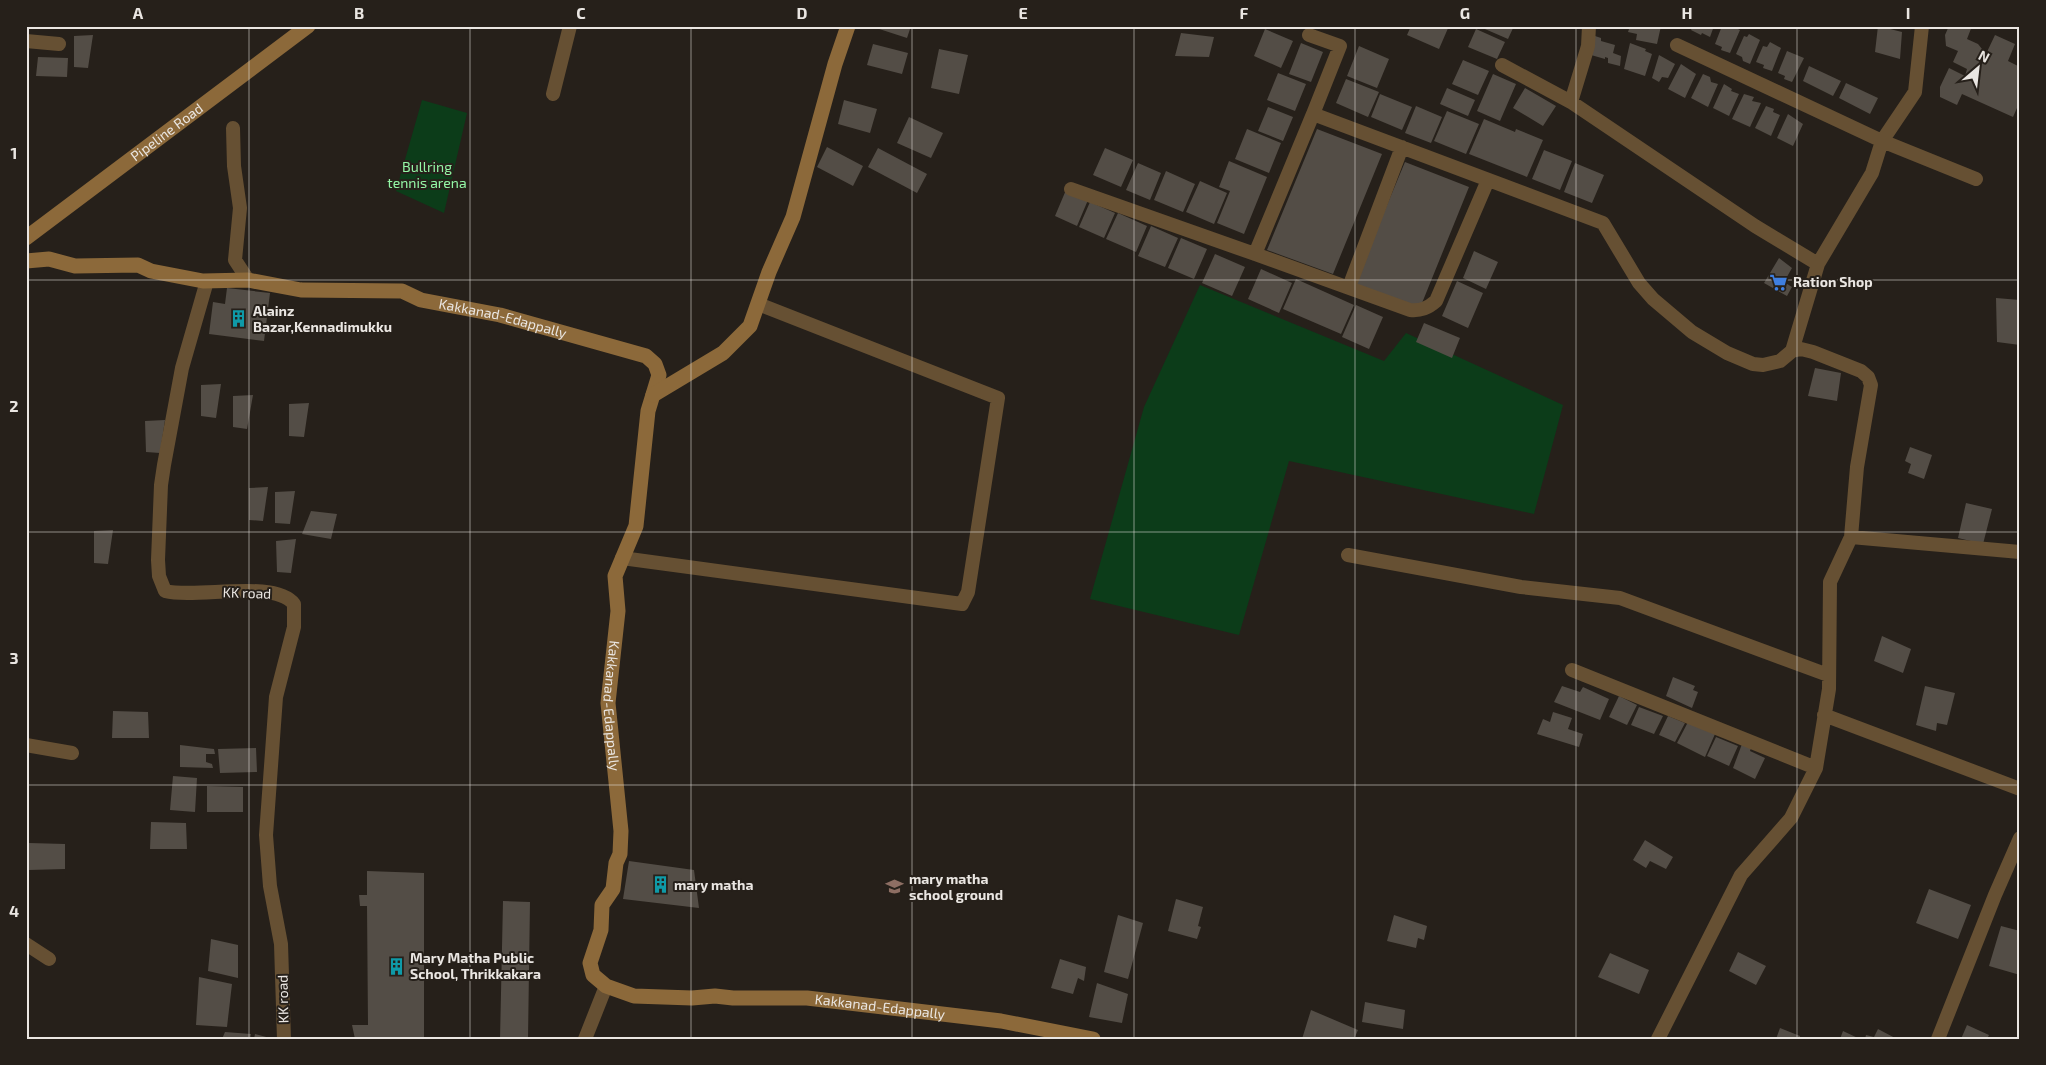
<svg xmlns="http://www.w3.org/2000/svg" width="2046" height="1065" font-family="'Exo 2',sans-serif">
  <rect width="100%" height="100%" fill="#26201a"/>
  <path fill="#0c3c19" d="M422 100 467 113 444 213 396 191Z
    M1200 285 1384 361 1406 333 1563 405 1534 514 1289 461 1239 635 1090 599 1144 407Z"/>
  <path fill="#534d46" d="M870 26H911L907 38Z
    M1411 26H1449L1439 49 1407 35Z
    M1478 26H1514L1508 39Z
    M1630 26H1661L1657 44 1636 40 1637 34 1628 32Z
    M1693 26H1714L1710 37 1702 33 1701 35 1691 30Z
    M1722 26H1732L1740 30 1730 53 1721 50 1722 47 1715 44Z
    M1878 26 1902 32 1900 59 1875 52Z
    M1949 26H1972L1967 39 1978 44 1986 54 1995 35 2015 44 2008 61 2018 66 2020 60V109L2017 108 2013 117 1962 94 1957 105 1940 97V87L1949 68 1965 76 1967 69 1953 62 1958 51 1946 46 1945 35Z
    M1265 29 1293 41 1281 68 1254 56Z
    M1476 29 1505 42 1497 59 1468 47Z
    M1181 33 1214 37 1209 57 1175 56Z
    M1749 34 1760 40 1750 64 1743 61 1742 57 1736 54 1744 36 1747 37Z
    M93 35 88 68 74 67V36Z
    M1595 36 1601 38V41L1615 45 1613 53 1621 56 1620 66 1608 63V58L1605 57V59L1591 55Z
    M1770 42 1781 48 1772 71 1763 68 1764 65 1756 62 1763 46 1767 47Z
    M1301 43 1323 52 1311 82 1289 74Z
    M1630 43 1646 49 1645 51 1652 54 1645 76 1624 69Z
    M873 44 908 53 902 74 867 65Z
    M1359 46 1389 59 1377 88 1347 76Z
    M939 49 968 55 959 94 931 88Z
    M1787 51 1804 58 1792 82 1784 79 1785 76 1778 73Z
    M1659 55 1675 64 1668 78 1662 77 1659 82 1652 78Z
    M38 57 68 58 67 77 36 76Z
    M1463 60 1489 71 1478 95 1452 84Z
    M1681 64 1696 74 1685 98 1668 89Z
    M1809 66 1841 81 1833 96 1803 81Z
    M1278 73 1306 84 1295 111 1267 100Z
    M1493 74 1516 84 1500 121 1477 111Z
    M1703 74 1710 77 1711 82 1718 84 1708 107 1691 98Z
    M1346 79 1379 92 1368 117 1336 103Z
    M1846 83 1878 98 1870 114 1839 98Z
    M1724 84 1732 89 1731 91 1739 94 1729 116 1713 108Z
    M1447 88 1475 100 1468 116 1440 104Z
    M1525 88 1556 106 1543 126 1513 108Z
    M1380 94 1412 107 1402 130 1371 117Z
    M1744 94 1754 97 1752 101 1761 103 1750 127 1732 119Z
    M844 100 877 109 870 133 838 124Z
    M1416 106 1442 117 1431 143 1405 133Z
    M1766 106 1774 109 1773 112 1780 115 1771 136 1755 128Z
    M1268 107 1293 117 1283 141 1258 131Z
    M1447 111 1479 124 1466 154 1434 141Z
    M1788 114 1803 124 1793 146 1777 138Z
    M909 117 943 133 931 158 897 143Z
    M1484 119 1515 132 1516 129 1543 140 1527 177 1469 154Z
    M1247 129 1281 143 1269 173 1235 159Z
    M1317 129 1382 154 1333 274 1267 250Z
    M827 147 863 166 853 186 817 167Z
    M878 148 927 174 917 193 868 167Z
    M1105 148 1133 160 1121 187 1093 175Z
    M1544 150 1572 161 1560 190 1532 179Z
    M1229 161 1267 177 1244 234 1217 223 1230 191 1219 187Z
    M1405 162 1469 187 1420 308 1354 284Z
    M1138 163 1161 173 1150 200 1126 190Z
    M1575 163 1604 175 1592 203 1564 192Z
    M1166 171 1195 184 1183 212 1154 200Z
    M1200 181 1227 193 1214 224 1186 212Z
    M1066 190 1088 200 1077 226 1055 216Z
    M1090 202 1115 213 1104 238 1079 227Z
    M1118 213 1147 226 1136 252 1106 239Z
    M1151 226 1178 238 1165 267 1138 256Z
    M1181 238 1207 249 1194 279 1168 268Z
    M1474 251 1498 262 1486 289 1463 278Z
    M1215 254 1245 267 1232 296 1202 283Z
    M1779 258 1792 268 1784 282 1792 287 1787 296 1764 283Z
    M1261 269 1292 283 1279 313 1248 299Z
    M1296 279 1354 305 1341 334 1283 309Z
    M1457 281 1483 293 1468 328 1442 316Z
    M227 288 270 293 264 341 209 334 213 302 225 304Z
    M1996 298 2020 300V345L1997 342Z
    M1356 305 1383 317 1369 349 1342 337Z
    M1424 323 1460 338 1452 358 1416 342Z
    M1815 368 1841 373 1837 401 1808 396Z
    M221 384 216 418 201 416V385Z
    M253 395 247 429 233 427V396Z
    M309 403 304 437 289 436V404Z
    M165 420 160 453 146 452 145 421Z
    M1910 447 1932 455 1924 479 1908 473 1911 464 1905 461Z
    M268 487 263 521 249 520V488Z
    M295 491 290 524 275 523V492Z
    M1966 503 1992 509 1983 544 1958 538Z
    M311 511 337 514 331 539 302 534Z
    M113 530 108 564 94 563V531Z
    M296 539 291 573 277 572 276 541Z
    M1882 636 1911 649 1903 673 1874 661Z
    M1673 677 1695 686 1693 690 1698 692 1692 708 1666 696Z
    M1562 686 1580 692 1583 687 1609 699 1600 720 1554 702Z
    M1925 686 1955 693 1947 725 1937 723 1936 731 1916 725Z
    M1619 696 1637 705 1627 725 1609 717Z
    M1639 707 1663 716 1654 734 1631 725Z
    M113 711 148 712 149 738H112Z
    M1553 712 1572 718 1568 729 1583 734 1579 747 1537 734 1543 719 1550 722Z
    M1668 716 1685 723 1675 742 1659 735Z
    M1688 722 1715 734 1705 757 1677 743Z
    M1716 737 1738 746 1729 766 1707 756Z
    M1742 744 1751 748 1750 751 1765 758 1755 779 1733 768Z
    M180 745 214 749 215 754H206V762L212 764 213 768 180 767Z
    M256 748 257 772 220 773 218 749Z
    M173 776 197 778 195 812 170 810Z
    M207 786 243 787V812H207Z
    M151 822 186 823 187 849H150Z
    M1645 840 1673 857 1666 869 1650 861 1646 868 1633 860Z
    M29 843 65 844V869L29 870Z
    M629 861 694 870 699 908 623 899Z
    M367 871 424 873V1039H355L352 1025H368L367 906H360L359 895H367Z
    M1929 889 1971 905 1958 939 1916 923Z
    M1176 899 1203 907 1198 926 1201 927 1197 939 1168 931Z
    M503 901 530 902 528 1039H500Z
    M1118 915 1143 923 1128 979 1104 972Z
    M1394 915 1427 926 1424 940 1418 938 1416 948 1387 941Z
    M2001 926 2020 931V975L1989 966Z
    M211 939 238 945V978L208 971Z
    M1738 952 1766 966 1756 985 1729 971Z
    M1610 953 1649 970 1639 994 1598 977Z
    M1060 959 1086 967 1084 981 1078 978 1073 994 1051 988Z
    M199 977 232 984 227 1027 196 1025Z
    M1097 983 1128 994 1122 1023 1089 1017Z
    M1365 1002 1405 1010 1403 1029 1362 1022Z
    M1311 1010 1358 1030 1354 1039H1302Z
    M1967 1025 1989 1035 1987 1039H1961Z
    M1780 1028 1800 1036V1039H1776Z
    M1878 1029 1897 1039H1865L1866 1035 1874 1037Z
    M1843 1031 1860 1039H1840Z
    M225 1032 251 1034 250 1039H222Z
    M255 1034 270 1038V1039H254Z"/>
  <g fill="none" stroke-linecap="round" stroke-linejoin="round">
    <path stroke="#665033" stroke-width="14" d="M1309 35 1340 46 1313 114 1603 223 1639 283 1653 299 1692 332 1727 353 1753 364 1763 365 1780 361 1792 351 1801 349 1813 352 1861 371 1868 377 1871 385 1857 467 1851 537 1830 582 1829 689 1816 768 1791 818 1741 875 1658 1039
      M26 41 59 44
      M1677 45 1882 141 1976 179
      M1502 65 1571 102 1755 226 1818 264 1872 173 1882 141 1915 92 1922 26
      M553 94 570 26
      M1571 102 1588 46 1589 26
      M1313 114 1255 254 1410 310C1421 311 1428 308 1436 301L1488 180
      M233 128 234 166 240 208 235 260 248 280
      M1071 189 1255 254
      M207 281 182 368 164 465 161 485 158 560 159 576 165 591C197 599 274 579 294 604V627L276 697 266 835 270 886 281 944 284 1039
      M1349 287 1402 147
      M1792 351 1818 264
      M1851 537 2020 552
      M1348 555 1521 587 1620 598 1828 675
      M622 558 962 604 968 592 998 398 758 304
      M1572 670 1816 768
      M1824 715 2020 789
      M26 745 72 753
      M26 944 49 959
      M585 1039 606 986
      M1938 1039 1995 895 2020 838"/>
    <g stroke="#8c693a" stroke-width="15">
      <path id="s1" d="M26 238 308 26"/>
      <path id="s2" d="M26 261 49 259 75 266 138 265 151 271 203 281 248 280 301 290 402 291 421 300 500 315 646 356 655 364 659 375 648 411 636 526 615 576 618 611 608 703 621 831 620 854 616 863 613 889 602 905 601 930 590 963 593 975 606 986 634 996 692 998 715 996 733 998H807L1001 1021 1093 1039"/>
      <path d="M653 395 723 353 750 326 769 272 793 217 835 64 848 26"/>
    </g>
  </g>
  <path fill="none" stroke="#eae6e2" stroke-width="1" stroke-opacity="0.55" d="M249 26V1039M470 26V1039M691 26V1039M912 26V1039M1134 26V1039M1355 26V1039M1576 26V1039M1797 26V1039M26 280H2020M26 532H2020M26 785H2020"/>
  <defs>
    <symbol id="supermarket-bare" viewBox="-9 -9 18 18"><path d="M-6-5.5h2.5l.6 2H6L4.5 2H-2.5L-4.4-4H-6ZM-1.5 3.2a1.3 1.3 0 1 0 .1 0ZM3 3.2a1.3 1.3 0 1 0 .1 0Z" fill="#3f7fe0" stroke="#26201a" stroke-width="2.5" paint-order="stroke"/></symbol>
    <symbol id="building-bare" viewBox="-9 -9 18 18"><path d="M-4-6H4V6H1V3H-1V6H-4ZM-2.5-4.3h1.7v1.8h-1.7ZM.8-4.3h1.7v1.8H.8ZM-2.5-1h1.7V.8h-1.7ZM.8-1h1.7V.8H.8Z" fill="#0f9aa8" stroke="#26201a" stroke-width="2.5" paint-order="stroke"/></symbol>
    <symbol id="school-bare" viewBox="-9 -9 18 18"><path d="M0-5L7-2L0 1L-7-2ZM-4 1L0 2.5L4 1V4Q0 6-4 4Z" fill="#8d6e63" stroke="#26201a" stroke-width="2.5" paint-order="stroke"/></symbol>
  </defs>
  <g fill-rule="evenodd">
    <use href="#supermarket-bare" x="1766" y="270" width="25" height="25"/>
    <use href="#building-bare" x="226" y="306" width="25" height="25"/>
    <use href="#building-bare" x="648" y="872" width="25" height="25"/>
    <use href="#school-bare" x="882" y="874" width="25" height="25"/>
    <use href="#building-bare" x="384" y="954" width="25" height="25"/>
  </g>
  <g text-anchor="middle" stroke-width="4" stroke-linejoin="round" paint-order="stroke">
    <g font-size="14" fill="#eae6e2" stroke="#26201a">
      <text dy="5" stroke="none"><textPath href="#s1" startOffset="176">Pipeline Road</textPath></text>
      <text dy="5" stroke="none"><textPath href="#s2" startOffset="485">Kakkanad-Edappally</textPath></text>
      <text transform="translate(247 593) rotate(2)" y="5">KK road</text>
      <text dy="5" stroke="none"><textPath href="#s2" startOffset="995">Kakkanad-Edappally</textPath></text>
      <text transform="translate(283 999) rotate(-91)" y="5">KK road</text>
      <text dy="5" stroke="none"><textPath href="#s2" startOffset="1565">Kakkanad-Edappally</textPath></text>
    </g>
    <g font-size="14" fill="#94f7a6" stroke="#26201a">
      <text x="427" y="172">Bullring<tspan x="427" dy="16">tennis arena</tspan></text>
    </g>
    <g font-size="14" font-weight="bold" fill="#eae6e2" stroke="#26201a" text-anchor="start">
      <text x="1793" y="287">Ration Shop</text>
      <text x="253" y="316">Alainz<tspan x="253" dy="16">Bazar,Kennadimukku</tspan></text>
      <text x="909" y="884">mary matha<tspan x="909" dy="16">school ground</tspan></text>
      <text x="674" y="890">mary matha</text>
      <text x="410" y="963">Mary Matha Public<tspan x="410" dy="16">School, Thrikkakara</tspan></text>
    </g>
  </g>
  <rect width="2046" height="1065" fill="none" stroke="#26201a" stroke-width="55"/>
  <g transform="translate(1978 68) rotate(28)" stroke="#26201a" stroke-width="4" paint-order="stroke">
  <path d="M0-4L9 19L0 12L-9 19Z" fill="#eae6e2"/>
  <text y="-8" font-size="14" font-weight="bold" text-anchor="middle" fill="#eae6e2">N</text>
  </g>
  <rect x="28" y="28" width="1990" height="1010" fill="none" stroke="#eae6e2" stroke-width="2"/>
  <g font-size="16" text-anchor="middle" font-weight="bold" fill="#eae6e2">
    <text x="138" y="19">A</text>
    <text x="359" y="19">B</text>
    <text x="581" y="19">C</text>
    <text x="802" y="19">D</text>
    <text x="1023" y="19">E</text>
    <text x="1244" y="19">F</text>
    <text x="1465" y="19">G</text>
    <text x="1687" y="19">H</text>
    <text x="1908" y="19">I</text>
    <text x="14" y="159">1</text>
    <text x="14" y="412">2</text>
    <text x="14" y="664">3</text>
    <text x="14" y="917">4</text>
  </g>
</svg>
